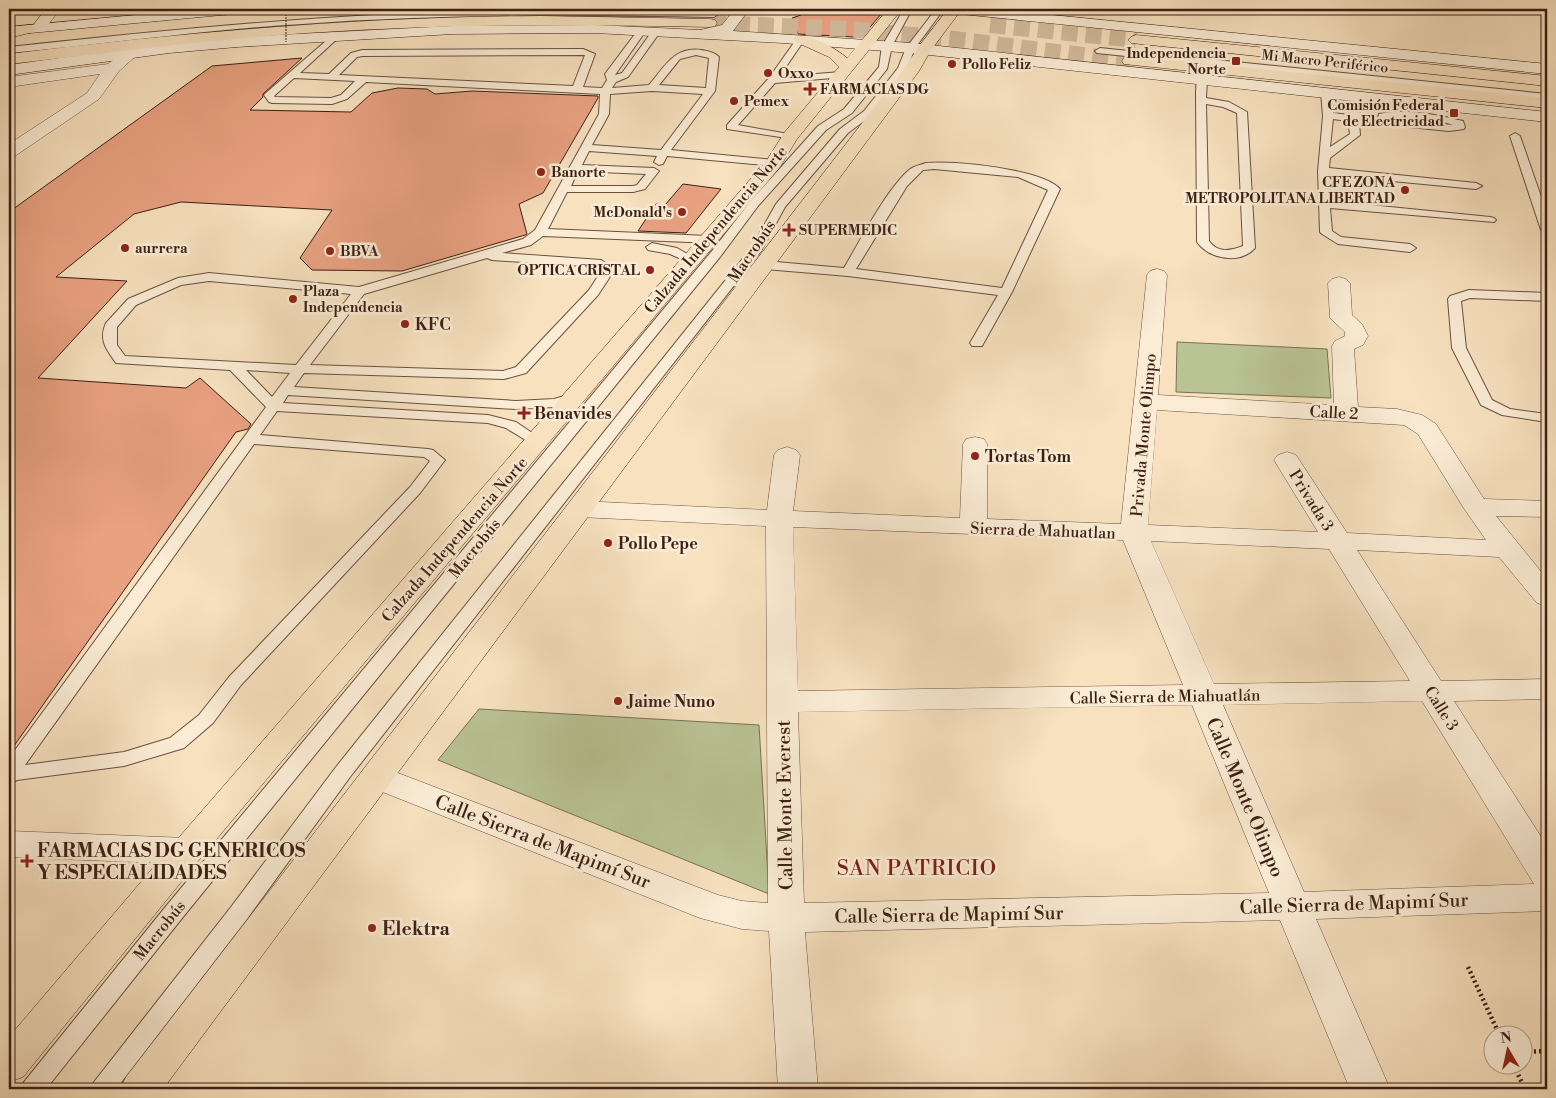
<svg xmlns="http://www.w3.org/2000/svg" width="1556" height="1098" font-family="'Libre Bodoni',serif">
  <rect width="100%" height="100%" fill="#f7e1bf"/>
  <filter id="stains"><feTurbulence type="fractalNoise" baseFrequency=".004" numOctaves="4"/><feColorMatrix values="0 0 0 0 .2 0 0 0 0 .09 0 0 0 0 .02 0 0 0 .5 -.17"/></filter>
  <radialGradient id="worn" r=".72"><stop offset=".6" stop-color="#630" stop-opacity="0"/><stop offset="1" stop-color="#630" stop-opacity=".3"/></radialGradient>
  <path fill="#b9c394" stroke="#7a7154" d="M1177 342 1327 349 1331 398 1176 392Z
    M479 709 759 725 769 894 438 760Z"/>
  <path fill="#e8a181" stroke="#3c1f14" d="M804 10 820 14 882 13 866 32 855 37 798 34 792 18 801 15Z
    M302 58 263 94V97L250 110 351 112 372 93 398 88 427 89 435 94 472 91 598 96V98L543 193 519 204 527 234 525 235 402 271 312 270 300 258 332 210 181 202 134 214 56 277 127 281 38 378 186 388 200 378 251 424 248 429 236 432 9 753V212L212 66Z
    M683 184 721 189 686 233 638 231 656 204 665 205Z"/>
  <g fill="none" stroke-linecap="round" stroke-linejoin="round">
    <path stroke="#d2ba9d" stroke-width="16" stroke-dasharray="16 8" stroke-linecap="butt" d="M710 23 849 29 954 39 1130 61
      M990 25 1136 40"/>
    <defs>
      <path id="lane" d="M904 9H912L892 46 887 69 852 113 826 130 758 206 720 257 183 917 46 1089H20L24 1082 167 905 712 251 750 202 818 126 844 109 879 67 882 46Z
        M936 9H944L915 48 907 69 872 115 848 133 785 207 761 251 350 777 247 919 116 1089H90L94 1082 231 907 336 767 752 247 776 204 840 129 864 111 898 68 906 48Z
        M508 10 714 11 718 14 714 17C577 14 439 14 302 24 204 30 107 44 9 53V47C175 29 341 13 508 10Z
        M641 29 645 32 615 75 622 73 653 30H659L660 32 628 77 616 82 612 88 649 85C664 68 674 46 701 50 707 51 714 52 719 57L715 91 671 150 774 160 779 163 774 166 667 156 663 164 659 165 654 162 657 156 589 151 582 165 654 168 659 171 645 189 633 192H567L548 229 709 236 713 237 715 240 713 243 543 236 531 245 502 253 601 260 615 269 598 295 526 373 504 379 304 373 294 387 516 401 554 399 575 393 582 397 580 400 555 407 516 409 288 395 283 403 488 415 516 422 544 441 542 444H532L506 428 488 423 277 411 260 435 428 449 433 450 445 460 420 493 241 685 213 723 184 748 124 766 17 780 9 784 10 757 266 407 230 370 116 363C107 350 98 340 106 323L128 299 178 278 209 273 359 287 523 239 535 230 599 114 600 94 366 82 347 99 332 104 272 103 269 102 264 95 266 93 335 33 338 34V38L300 73 329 74 351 53 362 50 583 49 595 54 583 87 602 88 607 80 605 74 638 30ZM585 55 573 86 339 75 357 57 362 56ZM696 55 709 58 706 88 659 85 680 59ZM294 78 355 81 341 95 331 98 275 97 274 96ZM652 91 703 94 661 150 592 145 609 114 610 94ZM578 171 646 174 637 185 633 186H571ZM487 258 492 260 598 267 602 270 589 290 516 367 503 371 310 365 364 294ZM209 281 351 294 296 365 125 356 117 345V327L136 305 181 285ZM246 370 290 373 272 397ZM254 444 424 457 430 461 410 487 229 677 199 715 170 738 124 752 25 765Z
        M801 36 805 39 779 77 841 72 844 73V77L775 83 738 125 794 135 795 137 794 139 727 129V125L769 78 798 37Z
        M1100 48 1547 94V100L1097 53 1095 51Z
        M1202 75 1207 78 1206 98 1229 102 1247 112 1255 248C1240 265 1209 259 1197 242L1196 91 1197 78ZM1206 104 1223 107 1237 113 1243 246C1230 251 1218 253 1209 241Z
        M1326 89 1331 92 1333 113 1349 115 1354 96 1359 93 1364 96 1359 116 1378 118 1379 114C1403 108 1439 115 1463 121L1465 127 1464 129 1449 131 1359 122 1360 135 1330 158 1329 168 1476 183 1482 186 1476 189 1329 175 1330 201 1490 217 1494 218 1496 220 1494 222 1330 208 1332 231 1341 237 1410 244 1416 248 1410 252 1338 244 1322 234 1320 232 1318 171 1323 116 1321 92ZM1392 117 1447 123 1453 125 1387 119ZM1333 119 1348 121 1350 134 1330 147Z
        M1515 133 1520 136 1547 214V233L1541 230 1510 136Z
        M926 163C953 160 1042 169 1060 189L1012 292 982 346H972L970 343 998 295 848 276 765 269 759 265 765 261 844 268C860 241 886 190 909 170 914 166 920 165 926 163ZM934 169 1018 177 1048 190 1002 288 856 269 907 186 923 170Z
        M652 243 677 248 696 259 690 263 670 254 648 250 646 247Z
        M1469 290 1547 293V301L1470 298 1461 301 1466 348 1492 400 1510 409 1547 414V422L1502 415 1481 405 1452 348 1448 299 1450 296Z"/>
      <path id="street" d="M46 9H60L44 30H34L32 27Z
        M131 48 136 50 139 53 119 71 99 99 15 156 9 157V144L87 93 100 74 9 87V77L108 64 126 50Z
        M1157 269 1164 271 1167 275 1158 395 1334 405 1332 346 1335 341 1345 336V332L1330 318 1328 283 1332 279 1339 277 1346 279 1350 283 1352 315 1362 324 1368 336 1363 345 1354 349 1358 407 1397 409 1422 415 1436 424 1484 499 1547 501V517L1496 516 1547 579V606L1537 603 1499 557 1357 550 1441 681 1547 679V699L1454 701 1547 846V911L1316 919 1390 1089H1350L1280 920 805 932 818 1089H778L769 931 742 929 700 918 365 785 360 777 365 769 377 765 718 895 742 901 768 903 766 526 580 517 571 515 567 509 571 503 580 501 767 510 774 455 778 450 787 447 796 450 800 455 793 511 960 518 963 444 966 439 975 437 984 439 987 444V519L1121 524 1147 275 1150 271ZM1157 410 1404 425 1418 434 1463 507 1486 540 1347 533 1296 455 1287 452 1278 455 1274 460 1318 532 1148 525ZM793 527 1123 540 1183 685 798 691ZM1151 541 1329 549 1410 681 1214 684ZM1422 701 1534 884 1304 892 1223 705ZM1192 705 1269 893 804 903 798 712Z
        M9 831 187 838 199 842 204 851 199 860 187 864 9 857Z"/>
      <path id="secondary" d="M200 9H250L248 12 243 13 9 35V27Z
        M732 9H746L745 15 733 31 911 43 1547 112V122L911 53 783 43 595 33 452 34 237 47 169 53 9 75V65L169 43 237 37 452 26 595 25 700 30 722 25 731 14Z
        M944 9H992L1547 64V74L951 13 946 12Z"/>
      <path id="primary" d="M888 9H902L797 139 780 167 199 860 23 1077 9 1082V1037L175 842 767 160 784 133 839 67 829 57 796 42 793 39 796 36C809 33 837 49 847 58Z
        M948 9H962L931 50 919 71 163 1089H120L126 1077 906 66 919 46Z"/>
      <path id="highway" d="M540 16 710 19 715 20 717 23 715 26 710 27C575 24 441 24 306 33 206 40 108 53 9 64V54C186 32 362 17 540 16Z
        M28 25 33 26 35 29 33 32 9 38V30Z
        M1136 35 1547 76V86L1131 43 1128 40 1131 37Z
        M1130 56 1547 98V108L1124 64 1122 61 1124 58Z"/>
    </defs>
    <use href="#lane" stroke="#6b503f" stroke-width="2"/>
    <use href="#street" stroke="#6b503f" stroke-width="1"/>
    <use href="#secondary" stroke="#3c1f14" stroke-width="1"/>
    <use href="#primary" stroke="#3c1f14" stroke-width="1"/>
    <use href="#highway" stroke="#3c1f14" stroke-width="1"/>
    <path stroke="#3c1f14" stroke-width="4.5" stroke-dasharray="2 3" stroke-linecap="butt" d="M1468 967 1500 1036
      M1524 1052 1547 1051
      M1514 1066 1525 1089"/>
    <use href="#lane" fill="#faecd5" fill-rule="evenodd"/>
    <use href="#street" fill="#faecd5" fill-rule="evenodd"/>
    <use href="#secondary" fill="#faecd5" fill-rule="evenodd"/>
    <use href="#primary" fill="#f7e1bf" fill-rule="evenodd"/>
    <use href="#highway" fill="#f7e1bf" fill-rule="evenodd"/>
    <path stroke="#3c1f14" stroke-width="2" stroke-dasharray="0.5 1" stroke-linecap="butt" d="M286 11V42"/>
  </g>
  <g fill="#8f2418" stroke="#faecd5" stroke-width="2">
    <rect x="1231" y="56" width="10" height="10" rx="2.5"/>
    <circle cx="952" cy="64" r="5"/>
    <circle cx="768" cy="73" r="5"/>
    <path d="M807.5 81.5h5v5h5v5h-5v5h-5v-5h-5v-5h5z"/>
    <circle cx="734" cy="101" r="5"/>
    <rect x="1449" y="108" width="10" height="10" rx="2.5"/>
    <circle cx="541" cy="172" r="5"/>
    <circle cx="1405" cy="190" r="5"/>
    <circle cx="682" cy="212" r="5"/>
    <path d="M786.5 222.5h5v5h5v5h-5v5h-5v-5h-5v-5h5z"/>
    <circle cx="125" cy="248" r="5"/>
    <circle cx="330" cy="251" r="5"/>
    <circle cx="650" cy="270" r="5"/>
    <circle cx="293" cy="299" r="5"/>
    <circle cx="405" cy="324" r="5"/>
    <path d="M521.5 405.5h5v5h5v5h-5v5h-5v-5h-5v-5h5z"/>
    <circle cx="975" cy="456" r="5"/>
    <circle cx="608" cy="543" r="5"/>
    <circle cx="618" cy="701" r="5"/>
    <path d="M24.5 853.5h5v5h5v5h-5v5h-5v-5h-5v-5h5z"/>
    <circle cx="372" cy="928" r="5"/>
  </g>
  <g text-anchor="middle" stroke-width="5" stroke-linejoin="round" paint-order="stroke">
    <g font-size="14" font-weight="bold" fill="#3c1f14" stroke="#faecd5" text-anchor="start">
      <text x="1226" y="58" text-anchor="end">Independencia<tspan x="1226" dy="16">Norte</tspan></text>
      <text x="962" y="69">Pollo Feliz</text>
      <text x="778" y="78">Oxxo</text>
      <text x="820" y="94">FARMACIAS DG</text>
      <text x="744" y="106">Pemex</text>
      <text x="1444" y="110" text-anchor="end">Comisión Federal<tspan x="1444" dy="16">de Electricidad</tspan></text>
      <text x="551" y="177">Banorte</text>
      <text x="1395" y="187" text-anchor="end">CFE ZONA<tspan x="1395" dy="16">METROPOLITANA LIBERTAD</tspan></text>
      <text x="672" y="217" text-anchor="end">McDonald's</text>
      <text x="799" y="235">SUPERMEDIC</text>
      <text x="135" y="253">aurrera</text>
      <text x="340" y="256">BBVA</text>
      <text x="640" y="275" text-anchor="end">OPTICA CRISTAL</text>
      <text x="303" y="296">Plaza<tspan x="303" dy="16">Independencia</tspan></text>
    </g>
    <g font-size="14" fill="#3c1f14" stroke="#faecd5">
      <text transform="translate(1325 61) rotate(6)" y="5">Mi Macro Periférico</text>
    </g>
    <g font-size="16" fill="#3c1f14" stroke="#faecd5">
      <text transform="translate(715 229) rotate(-50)" y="6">Calzada Independencia Norte</text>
      <text transform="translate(751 251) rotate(-56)" y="6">Macrobús</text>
      <text transform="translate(1334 412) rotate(3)" y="6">Calle 2</text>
      <text transform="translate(1143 435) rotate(-85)" y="6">Privada Monte Olimpo</text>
      <text transform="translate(1312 500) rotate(58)" y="6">Privada 3</text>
      <text transform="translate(1043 530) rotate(2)" y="6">Sierra de Mahuatlan</text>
      <text transform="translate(454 539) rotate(-49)" y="6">Calzada Independencia Norte</text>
      <text transform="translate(474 548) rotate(-51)" y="6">Macrobús</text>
      <text transform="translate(1165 696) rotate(-1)" y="6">Calle Sierra de Miahuatlán</text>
      <text transform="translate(1442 708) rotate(58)" y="6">Calle 3</text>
      <text transform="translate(159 930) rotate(-51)" y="6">Macrobús</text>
    </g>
    <g font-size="16" font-weight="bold" fill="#3c1f14" stroke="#faecd5" text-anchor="start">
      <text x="415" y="330">KFC</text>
      <text x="534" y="419">Benavides</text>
      <text x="985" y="462">Tortas Tom</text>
      <text x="618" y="549">Pollo Pepe</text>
      <text x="628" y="707">Jaime Nuno</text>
    </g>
    <g font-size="19" fill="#3c1f14" stroke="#faecd5">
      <text transform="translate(1246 797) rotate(67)" y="7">Calle Monte Olimpo</text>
      <text transform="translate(784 805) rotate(-91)" y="7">Calle Monte Everest</text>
      <text transform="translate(543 841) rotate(21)" y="7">Calle Sierra de Mapimí Sur</text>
      <text transform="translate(1354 903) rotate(-2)" y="7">Calle Sierra de Mapimí Sur</text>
      <text transform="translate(949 914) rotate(-1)" y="7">Calle Sierra de Mapimí Sur</text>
    </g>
    <g font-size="19" font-weight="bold" fill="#3c1f14" stroke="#faecd5" text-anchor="start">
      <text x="37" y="857">FARMACIAS DG GENERICOS<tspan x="37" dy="22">Y ESPECIALIDADES</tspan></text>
      <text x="382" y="935">Elektra</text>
    </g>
    <g font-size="21" letter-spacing="1" fill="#7a1f14" stroke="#faecd5">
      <text x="917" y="875">SAN PATRICIO</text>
    </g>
  </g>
  <rect width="1556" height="1098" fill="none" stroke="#f7e1bf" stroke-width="30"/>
  <rect x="10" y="10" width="1536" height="1078" fill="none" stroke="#3c1f14" stroke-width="2.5"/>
  <rect x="15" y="15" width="1526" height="1068" fill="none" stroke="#3c1f14"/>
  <g transform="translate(1508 1050) rotate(351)"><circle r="24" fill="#faecd5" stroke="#ae9a88"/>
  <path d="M0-4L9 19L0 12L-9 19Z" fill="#8f2418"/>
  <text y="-8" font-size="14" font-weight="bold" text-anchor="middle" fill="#3c1f14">N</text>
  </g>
  <rect width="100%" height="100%" filter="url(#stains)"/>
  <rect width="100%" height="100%" fill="url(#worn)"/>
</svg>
